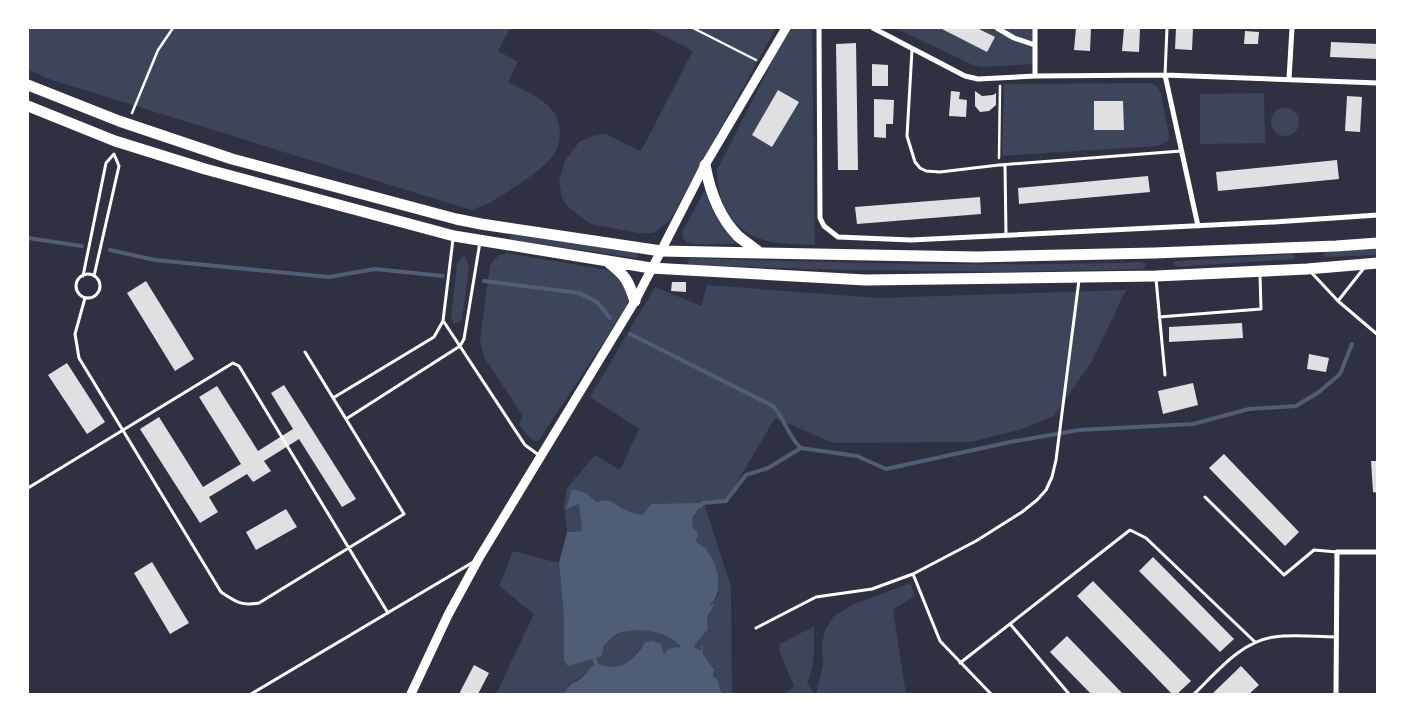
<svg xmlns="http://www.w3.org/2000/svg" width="1405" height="722" font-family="'Work Sans',sans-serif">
  <rect width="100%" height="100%" fill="#2d3142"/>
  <path fill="#3c4559" d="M28 28H510L498 51 518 62 508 82C523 90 542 97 553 111 561 122 562 139 556 151 548 167 508 192 493 201 486 205 478 207 471 210L52 80 28 70Z
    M648 28H776L670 220 653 233H638L591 224 570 209 562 198 559 181 565 161 580 141 593 136 606 134 641 151 693 51Z
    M792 28H812L815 245C801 244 786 245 773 242 735 236 717 205 717 170L774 58Z
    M895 28H1035L1034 64 982 67 973 65Z
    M1152 83 1159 89 1161 94 1169 134 1168 141 1158 146 1002 156 1004 84Z
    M1264 93 1265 143 1200 144V94Z
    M1271 122a14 14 0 1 1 28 0a14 14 0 1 1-28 0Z
    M705 190C712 212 721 231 741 244H690L683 239 682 232Z
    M510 234 636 252 639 256 636 258 511 240 509 237Z
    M1377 248V255L1326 257 1323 255 1324 252 1327 251Z
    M506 253 614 271 622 280 630 302 539 440 536 442 531 439 519 425 523 416 484 357 480 340 490 265 498 256Z
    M1291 254 1295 256 1294 259 1176 267 1174 263 1176 261Z
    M464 255 469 265 462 320 454 324 451 316 457 264Z
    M690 258C841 263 992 267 1143 262L1146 265 1143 269 1006 272 850 270 689 265 687 261Z
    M707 285 878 298 1126 290 1092 361 1054 416 1022 429 970 442 833 443 775 418 726 501 704 503 731 587 732 694H722L721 689 713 677 714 668 703 654V646L701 647 702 650H698L694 646 708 629 707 618 713 606 710 604 712 603 718 595 719 583 716 572 712 558 706 549 696 542 698 533 692 526 693 517 699 511 647 510 643 515C637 514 629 513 623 510 612 504 611 498 597 502L586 493 567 508 579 504 582 531 567 532 564 506 567 488 595 455 620 470 639 429 590 397 655 287 701 306Z
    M513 551 559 563 564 617V661C574 662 585 663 594 657 599 654 601 650 604 646 606 642 612 638 616 636 634 623 667 632 681 647L664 656 661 648 645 642 632 660 625 665 615 668 606 667 585 675 569 684 564 694H496L534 614 499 586Z
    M911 583 914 596 893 610 906 694H816L823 664 822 645 825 630 833 617 854 604Z
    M814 626C814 646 816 664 807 682L814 694H785L794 686 779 651 780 644Z"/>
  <path fill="#4f5d75" d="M572 489 586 493 597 502C612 498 612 503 623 509 628 512 637 514 643 515L651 504 703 503 693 517 692 526 698 533 696 542C699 544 704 546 706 549 718 563 725 593 710 604L714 605 707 617 708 629 694 646 698 650H702L701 646H703V654L714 669 713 677 717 679 722 694H564C572 679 573 685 584 676 590 670 588 667 599 664 620 673 635 660 645 642L652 641 661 644 664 655C668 647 672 648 681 647 667 631 639 627 620 633 614 635 609 641 604 645L602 656 568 666 564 661V617L559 563 567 532 582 531 579 504 566 509Z"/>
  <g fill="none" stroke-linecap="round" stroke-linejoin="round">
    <path stroke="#4f5d75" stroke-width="4" d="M28 238 82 246
      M110 250 155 260 329 277 375 269 443 276
      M484 281 579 293 597 302 610 318
      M630 334 773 406C785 419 788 437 801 448
      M700 506 703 503 726 501 746 475 768 468 801 448 857 456 886 469 1010 442 1079 430 1193 424 1249 409 1296 406 1319 392 1340 374 1352 344
      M593 655 598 669"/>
  </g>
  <path fill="#e0e0e3" d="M940 28H977L995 37 987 52Z
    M1076 28H1091L1090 51 1074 50Z
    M1124 28H1140L1139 52 1122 51Z
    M1176 28H1193L1192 50 1175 49Z
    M1245 31 1259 32 1258 44H1244Z
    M1331 42 1378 44V59L1330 57Z
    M856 43 858 170H838L836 44Z
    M872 64 888 65V86H872Z
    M778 90 799 102 772 147 752 135Z
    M951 91 960 92 959 99 967 100 966 117 949 116Z
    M975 91 982 96 993 95 996 93V105L989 111 980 112 975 106Z
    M1347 96 1362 97 1360 132 1345 131Z
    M874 99 894 100 893 124H886V138L874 137Z
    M1094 101H1123L1124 130H1094Z
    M1337 160 1339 179 1218 191 1216 172Z
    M1148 176 1150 192 1019 204 1018 188Z
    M980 197 981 214 857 224 855 207Z
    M146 281 194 359 175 371 127 293Z
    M672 282H686V292L671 291Z
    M1242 323 1243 338 1169 342V327Z
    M1309 354 1329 358 1326 372 1307 369Z
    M67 363 105 422 87 434 48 375Z
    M1193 383 1198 405 1163 414 1158 391Z
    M284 385 356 499 342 507 299 439 264 461 271 471 253 482 247 474 209 497 218 512 200 523 140 429 159 417 203 487 241 464 199 397 217 386 258 451 293 429 271 393Z
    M1224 454 1299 532 1285 546 1209 468Z
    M1371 461H1378V493L1373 492Z
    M286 509 297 527 256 550 246 532Z
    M1153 557 1234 639 1220 652 1139 571Z
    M152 562 189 623 170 634 134 573Z
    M1093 581 1191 681 1177 694H1172L1077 596Z
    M1067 636 1123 694H1091L1050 652Z
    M474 665 489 673 478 694H459Z
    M1241 666 1259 685 1249 694H1212Z"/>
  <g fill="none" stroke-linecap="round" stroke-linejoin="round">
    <path stroke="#fff" stroke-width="2.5" d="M693 28 756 60
      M132 113 158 50 173 28
      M999 158 1000 86"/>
    <path stroke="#fff" stroke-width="3" d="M912 50 907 136 915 162 920 168 926 171 940 172 999 165 1181 151
      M1165 75 1167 28
      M1005 165 1006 236
      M1310 271 1338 301 1378 335
      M76 286a12 12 0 1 1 24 0a12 12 0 1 1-24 0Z
      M83 276 106 163 114 154 119 166 94 276
      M1156 279 1165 375
      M85 298 75 334 79 358 221 592C236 602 241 606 259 603L404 514 305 352
      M1338 301 1364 268
      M1159 317 1261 309 1260 275
      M444 322 525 445 540 456
      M333 398 434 337 443 321 453 239
      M346 419 460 346 464 339 480 242
      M28 488 233 363 239 366 388 613
      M1205 497 1284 575 1314 550 1337 552
      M913 574 940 641 991 694
      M1011 625 1069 694
      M756 628 816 597 872 589 913 574 976 541 1022 512 1037 500 1046 490 1052 477 1056 460 1079 280
      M960 663 1130 530 1146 538 1255 642
      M251 694 475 561
      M1194 694C1217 672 1240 642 1274 637 1293 634 1317 637 1336 637"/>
    <path stroke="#fff" stroke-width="5" d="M819 28 820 218 824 226 838 237 911 240 1274 222 1378 215
      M873 28 965 76 978 79 1035 76 1165 75 1378 83
      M997 28 1014 38 1035 45
      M1165 75 1198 226
      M1035 76V28
      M1289 79 1292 28
      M1336 694 1337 552H1378"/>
    <path stroke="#fff" stroke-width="9" d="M411 694 448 615 479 558 635 301 661 251"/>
    <path stroke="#fff" stroke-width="9" d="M661 251 705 165 786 28"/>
    <path stroke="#fff" stroke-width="11" d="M28 85 119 121 232 159 456 219 481 224 661 251 760 253 977 257 1154 253 1336 246 1378 243
      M28 106 115 141 205 169 454 236 651 268 865 280 1156 276 1307 269 1378 263
      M705 165C710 192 719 217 738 236 745 242 753 247 760 253
      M608 262C626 276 628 280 635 301"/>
  </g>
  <rect width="1405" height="722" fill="none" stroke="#ffffff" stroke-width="58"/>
</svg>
